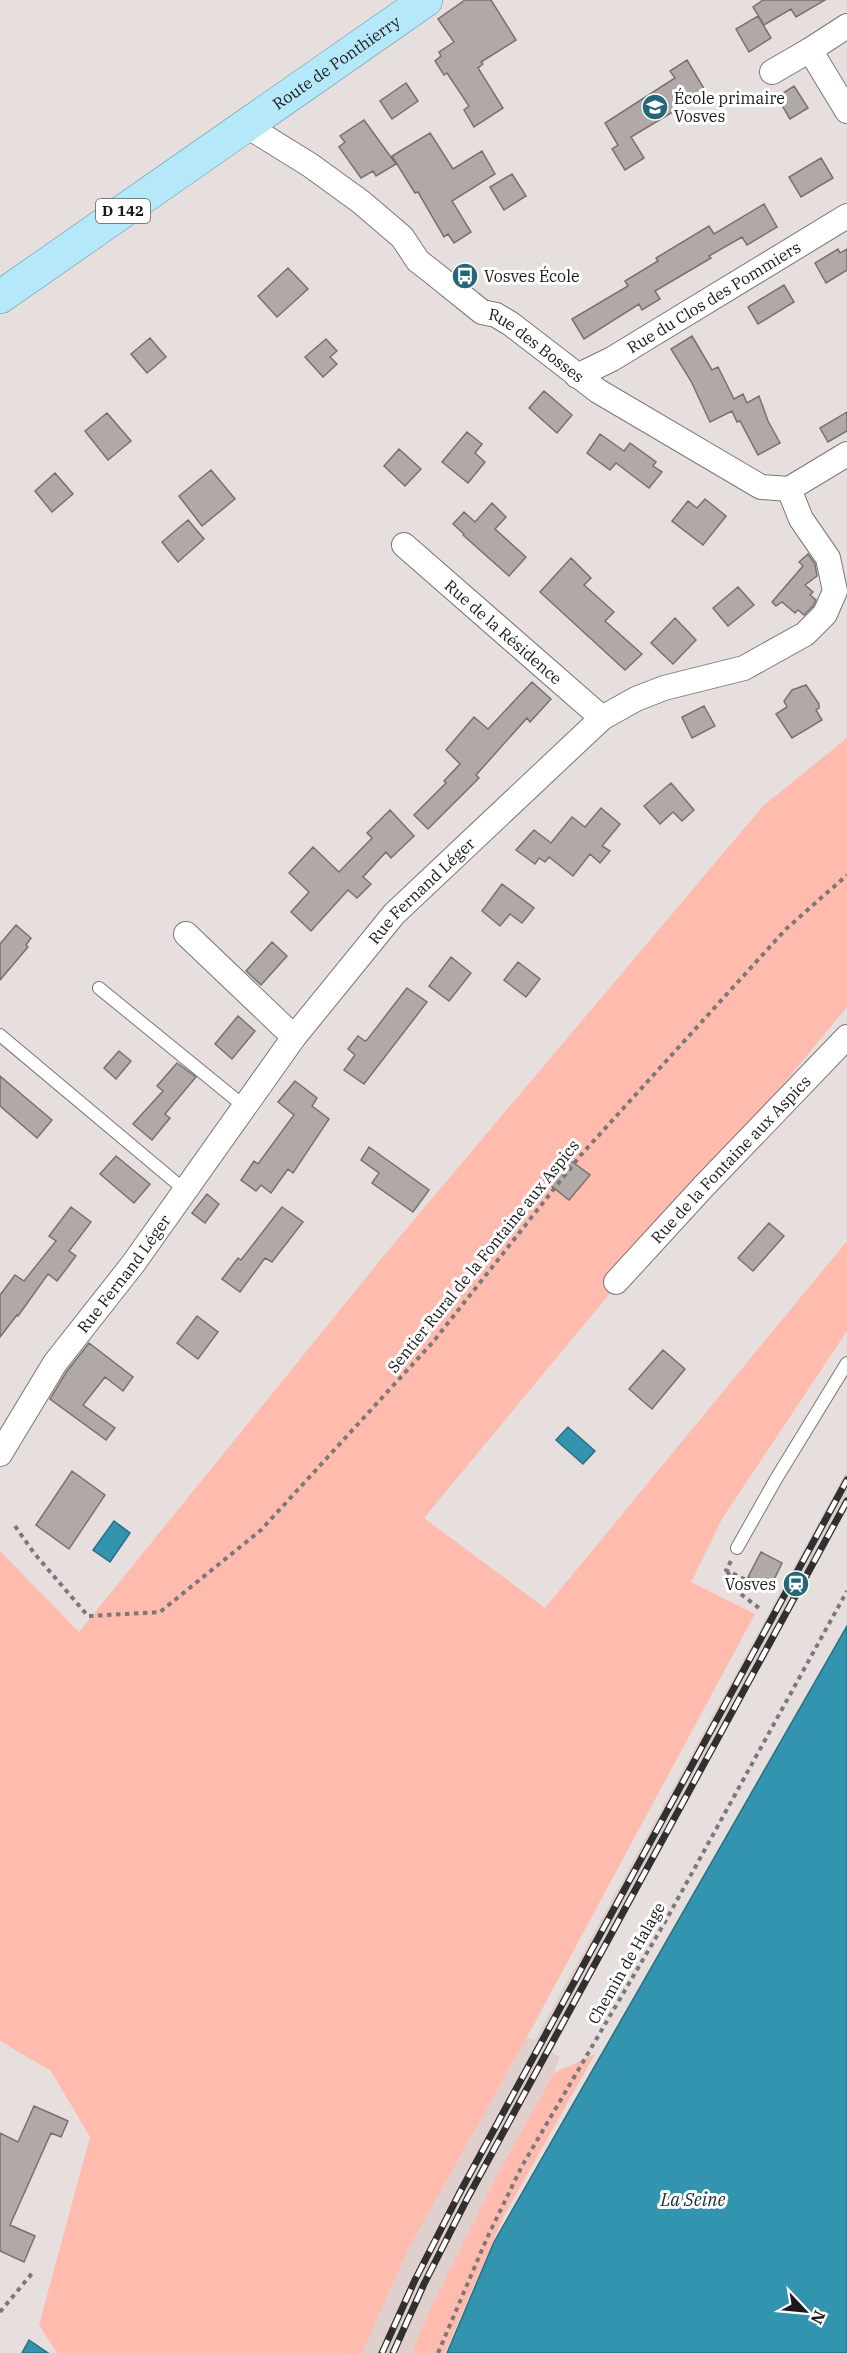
<svg xmlns="http://www.w3.org/2000/svg" width="847" height="2353" font-family="'IBM Plex Serif',serif">
  <rect width="100%" height="100%" fill="#e6dfde"/>
  <path fill="#dfd0cd" d="M847 1470V1510L752 1679 552 2052 560 2057 554 2073 497 2175 429 2311 412 2353H362L408 2250 527 2037 535 2040Z"/>
  <path fill="#febbae" d="M847 738V1007L424 1518 545 1608 847 1241V1331L722 1519 691 1582 755 1614 527 2037 408 2250 362 2353H57L39 2325 90 2137 51 2071 0 2041V1551L79 1632 386 1253 763 806Z
    M595 2054 505 2214 445 2353H412L429 2311 497 2175 554 2073Z"/>
  <path fill="#3294ae" stroke="#2b6f81" stroke-width="1.5" d="M568 1427 595 1451 583 1464 556 1440Z
    M114 1521 130 1533 110 1562 93 1550Z
    M847 1626V2353H447L494 2242Z
    M29 2340 48 2353H22Z"/>
  <path fill="#b0a9a8" stroke="#777170" stroke-width="1.5" d="M465 0H491L516 40 481 62 483 64 478 68 503 108 474 127 464 110 469 106 447 73 444 75 435 61 441 56 439 52 454 42 438 19Z
    M763 0H825L796 17 791 9 764 25 753 7Z
    M758 16 771 38 749 52 736 29Z
    M687 60 706 92 631 137 644 158 625 170 612 149 618 145 605 123 675 78 670 71Z
    M406 83 418 101 392 119 380 101Z
    M794 86 808 108 790 119 777 97Z
    M364 120 396 164 376 176 373 171 361 178 339 147 345 142 340 136Z
    M430 133 453 169 482 151 495 174 452 201 471 232 454 243 448 234 444 237 418 192 415 193 392 156Z
    M821 158 833 178 801 197 789 177Z
    M512 174 526 196 504 210 490 187Z
    M764 204 777 227 747 245 742 237 709 256 711 258 655 291 660 299 642 310 639 304 584 339 572 319 628 286 625 281 658 261 656 258 709 226 714 234Z
    M838 249 840 253 847 249V270L826 283 815 263Z
    M288 268 308 289 277 317 258 296Z
    M784 285 794 302 758 324 748 307Z
    M692 336 712 370 718 367 734 399 743 394 747 403 759 396 768 421 780 443 758 455 740 421 737 422 732 411 710 422 691 381 671 349Z
    M150 338 166 357 147 373 131 354Z
    M326 339 337 351 330 357 337 364 323 377 305 357Z
    M544 391 572 415 557 433 529 408Z
    M847 412V431L828 442 820 428Z
    M107 413 131 441 108 460 85 431Z
    M467 432 482 444 475 453 485 462 468 483 442 462Z
    M600 434 624 451 630 443 656 462 653 466 662 472 649 488 616 463 610 470 587 453Z
    M399 449 421 469 405 486 384 466Z
    M211 470 235 499 202 526 179 496Z
    M55 473 73 494 52 512 35 491Z
    M705 499 726 516 703 545 672 521 688 501 697 508Z
    M492 503 506 517 495 529 526 557 509 576 463 535 464 534 453 524 464 512 475 522Z
    M188 520 204 539 178 562 162 542Z
    M808 554 815 564 817 576 805 585 813 592 810 595 816 600 813 606 804 615 798 610 795 613 782 602 776 606 772 602 803 566 799 562Z
    M571 558 591 578 584 585 614 612 605 621 642 654 625 670 540 592Z
    M738 587 754 605 728 626 713 608Z
    M675 618 696 640 673 664 651 643Z
    M532 682 551 699 530 722 527 718 476 775 479 778 428 829 414 815 446 783 444 781 460 764 446 750 474 717 488 729Z
    M806 685 819 704V708L816 710 822 720 792 738 776 714 787 707 784 701 792 690Z
    M704 706 715 726 692 738 682 717Z
    M671 783 694 810 682 821 673 812 660 824 644 806Z
    M601 808 620 824 602 846 610 851 600 863 590 854 573 876 549 857 545 862 539 858 535 864 516 850 534 830 551 843 572 817 585 827Z
    M390 810 414 836 391 858 386 852 363 877 371 884 357 898 348 890 311 931 291 912 309 892 289 873 313 847 339 872 372 838 367 833Z
    M502 884 534 908 522 923 510 914 500 926 482 911Z
    M16 925 31 938 26 945 28 947 0 980V944Z
    M272 942 287 956 261 985 246 971Z
    M451 957 471 973 449 1001 429 986Z
    M518 962 540 979 526 997 504 980Z
    M407 988 427 1002 364 1084 344 1070 355 1055 348 1049 358 1036 365 1041 367 1040Z
    M238 1016 255 1031 232 1059 215 1044Z
    M119 1051 131 1061 116 1079 104 1068Z
    M177 1063 196 1077 165 1114 170 1118 152 1140 133 1124 163 1091 157 1086Z
    M0 1076 52 1120 37 1138 0 1106Z
    M295 1081 317 1098 312 1106 329 1119 293 1173 288 1169 271 1193 261 1185 256 1191 241 1180 254 1161 258 1164 294 1115 278 1102Z
    M369 1147 429 1190 413 1212 372 1183 379 1173 361 1160Z
    M563 1155 590 1175 569 1200 544 1180Z
    M116 1156 150 1184 134 1203 100 1174Z
    M207 1194 219 1204 205 1223 192 1213Z
    M71 1207 91 1222 69 1251 76 1256 57 1281 48 1274 18 1316 17 1315 0 1337V1295L15 1275 24 1281 56 1241 49 1236Z
    M282 1207 303 1222 272 1262 265 1258 240 1292 222 1279 238 1258 241 1260Z
    M769 1223 784 1236 753 1271 738 1258Z
    M197 1316 218 1332 198 1359 177 1343Z
    M89 1343 133 1377 123 1391 105 1377 83 1405 115 1428 106 1440 50 1399 67 1371Z
    M663 1350 685 1369 652 1409 629 1389Z
    M72 1471 105 1495 69 1549 36 1525Z
    M761 1552 782 1563 770 1588 748 1577Z
    M34 2106 68 2121 61 2137 51 2133 10 2225 35 2236 24 2262 0 2251V2133L18 2142Z"/>
  <g fill="none" stroke-linecap="round" stroke-linejoin="round">
    <defs>
      <path id="service" d="M99 988 245 1107
        M0 1035 186 1191
        M737 1548 776 1479 847 1363"/>
      <g id="minor">
        <path d="M847 26 810 50 847 111"/>
        <path d="M772 72 810 50"/>
        <path id="s1" d="M247 126 310 165 361 202 402 237 418 261 431 271 482 312 496 315 511 324 598 391 761 487 789 489"/>
        <path id="s2" d="M577 376 612 359 847 216"/>
        <path d="M789 489 847 454"/>
        <path id="s3" d="M404 545 602 718"/>
        <path d="M186 934 294 1037"/>
        <path id="s4" d="M616 1282 704 1186 847 1037"/>
        <path id="s5" d="M0 1454 55 1363 133 1264 294 1037 394 914 602 718 636 699 664 688 744 668 805 634 825 614 835 591 828 558 801 519 789 489"/>
      </g>
      <g id="primary">
        <path id="s6" d="M0 297 426 0"/>
      </g>
    </defs>
    <use href="#service" stroke="#7c7675" stroke-width="14"/>
    <use href="#minor" stroke="#7c7675" stroke-width="26"/>
    <use href="#primary" stroke="#5f97a8" stroke-width="34"/>
    <path stroke="#7d7878" stroke-width="4" stroke-dasharray="4.5 4.5" stroke-linecap="butt" d="M15 1526 34 1553 88 1616 160 1612 261 1530 433 1342 580 1156 786 929 847 875
      M731 1561 726 1570 768 1591
      M727 1571 742 1595 759 1608
      M0 2312 34 2271
      M438 2353 487 2238 522 2166 665 1922 847 1591"/>
    <use href="#service" stroke="#fff" stroke-width="12"/>
    <use href="#minor" stroke="#fff" stroke-width="24"/>
    <use href="#primary" stroke="#b5e9f9" stroke-width="33"/>
    <defs>
      <path id="rail" d="M382 2353 415 2280 459 2194 847 1480
        M393 2353 424 2284 467 2199 847 1501"/>
    </defs>
    <use href="#rail" stroke="#322f2f" stroke-width="7"/>
    <use href="#rail" stroke="#fff" stroke-width="4.5" stroke-dasharray="14" stroke-linecap="butt"/>
  </g>
  <defs>
    <symbol id="school-disc" viewBox="-11 -11 22 22"><circle r="9.5" fill="#246779" stroke="#fff"/><path d="M0-5L7-2L0 1L-7-2ZM-4 1L0 2.5L4 1V4Q0 6-4 4Z" fill="#fff"/></symbol>
    <symbol id="bus-disc" viewBox="-11 -11 22 22"><circle r="9.5" fill="#246779" stroke="#fff"/><path d="M-5-6H5V4H4V6H2V4H-2V6H-4V4H-5ZM-3.5-4V0h7V-4ZM-3.5 1.2v1.5H-2V1.2ZM2 1.2v1.5H3.5V1.2Z" fill="#fff"/></symbol>
    <symbol id="station-disc" viewBox="-11 -11 22 22"><circle r="9.5" fill="#246779" stroke="#fff"/><path d="M-3-6H3Q5-6 5-4V2Q5 4 3 4L4.5 6H3L1.5 4h-3L-3 6H-4.5L-3 4Q-5 4-5 2V-4Q-5-6-3-6ZM-3.5-4v3h7v-3ZM-3.5 1v1.5H-2V1ZM2 1v1.5H3.5V1Z" fill="#fff"/></symbol>
  </defs>
  <g fill-rule="evenodd">
    <use href="#school-disc" x="640" y="92" width="30" height="30"/>
    <use href="#bus-disc" x="450" y="261" width="30" height="30"/>
    <use href="#station-disc" x="781" y="1569" width="30" height="30"/>
  </g>
  <g text-anchor="middle" stroke-width="6" stroke-linejoin="round" paint-order="stroke">
    <rect fill="#fff" stroke="#5f5e5e" stroke-width="1.5" x="96" y="199" width="54" height="24" rx="4.5"/>
    <g font-size="15" font-weight="bold" fill="#1b1919">
      <text x="123" y="216">D 142</text>
    </g>
    <g font-size="16" fill="#1b1919" stroke="#fff">
      <text dy="6" stroke="none"><textPath href="#s6" startOffset="410">Route de Ponthierry</textPath></text>
      <text dy="6" stroke="none"><textPath href="#s2" startOffset="158">Rue du Clos des Pommiers</textPath></text>
      <text dy="6" stroke="none"><textPath href="#s1" startOffset="366">Rue des Bosses</textPath></text>
      <text dy="6" stroke="none"><textPath href="#s3" startOffset="132">Rue de la Résidence</textPath></text>
      <text dy="6" stroke="none"><textPath href="#s5" startOffset="705">Rue Fernand Léger</textPath></text>
      <text dy="6" stroke="none"><textPath href="#s4" startOffset="168">Rue de la Fontaine aux Aspics</textPath></text>
      <text transform="translate(483 1256) rotate(-51)" y="6">Sentier Rural de la Fontaine aux Aspics</text>
      <text dy="6" stroke="none"><textPath href="#s5" startOffset="219">Rue Fernand Léger</textPath></text>
      <text transform="translate(626 1963) rotate(-60)" y="6">Chemin de Halage</text>
    </g>
    <g font-size="16" fill="#1b1919" stroke="#fff" text-anchor="start">
      <text x="674" y="104">École primaire<tspan x="674" dy="18">Vosves</tspan></text>
      <text x="484" y="282">Vosves École</text>
      <text x="776" y="1590" text-anchor="end">Vosves</text>
    </g>
    <g font-size="18" font-style="italic" fill="#182e34" stroke="#fff">
      <text x="693" y="2206">La Seine</text>
    </g>
  </g>
  <g transform="translate(805 2311) rotate(116)" stroke="#ffffff" stroke-width="4.5" paint-order="stroke">
  <path d="M0-4.5L10 22L0 15L-10 22Z" fill="#1b1919"/>
  <text y="-9" font-size="16" font-weight="bold" text-anchor="middle" fill="#1b1919">N</text>
  </g>
</svg>
